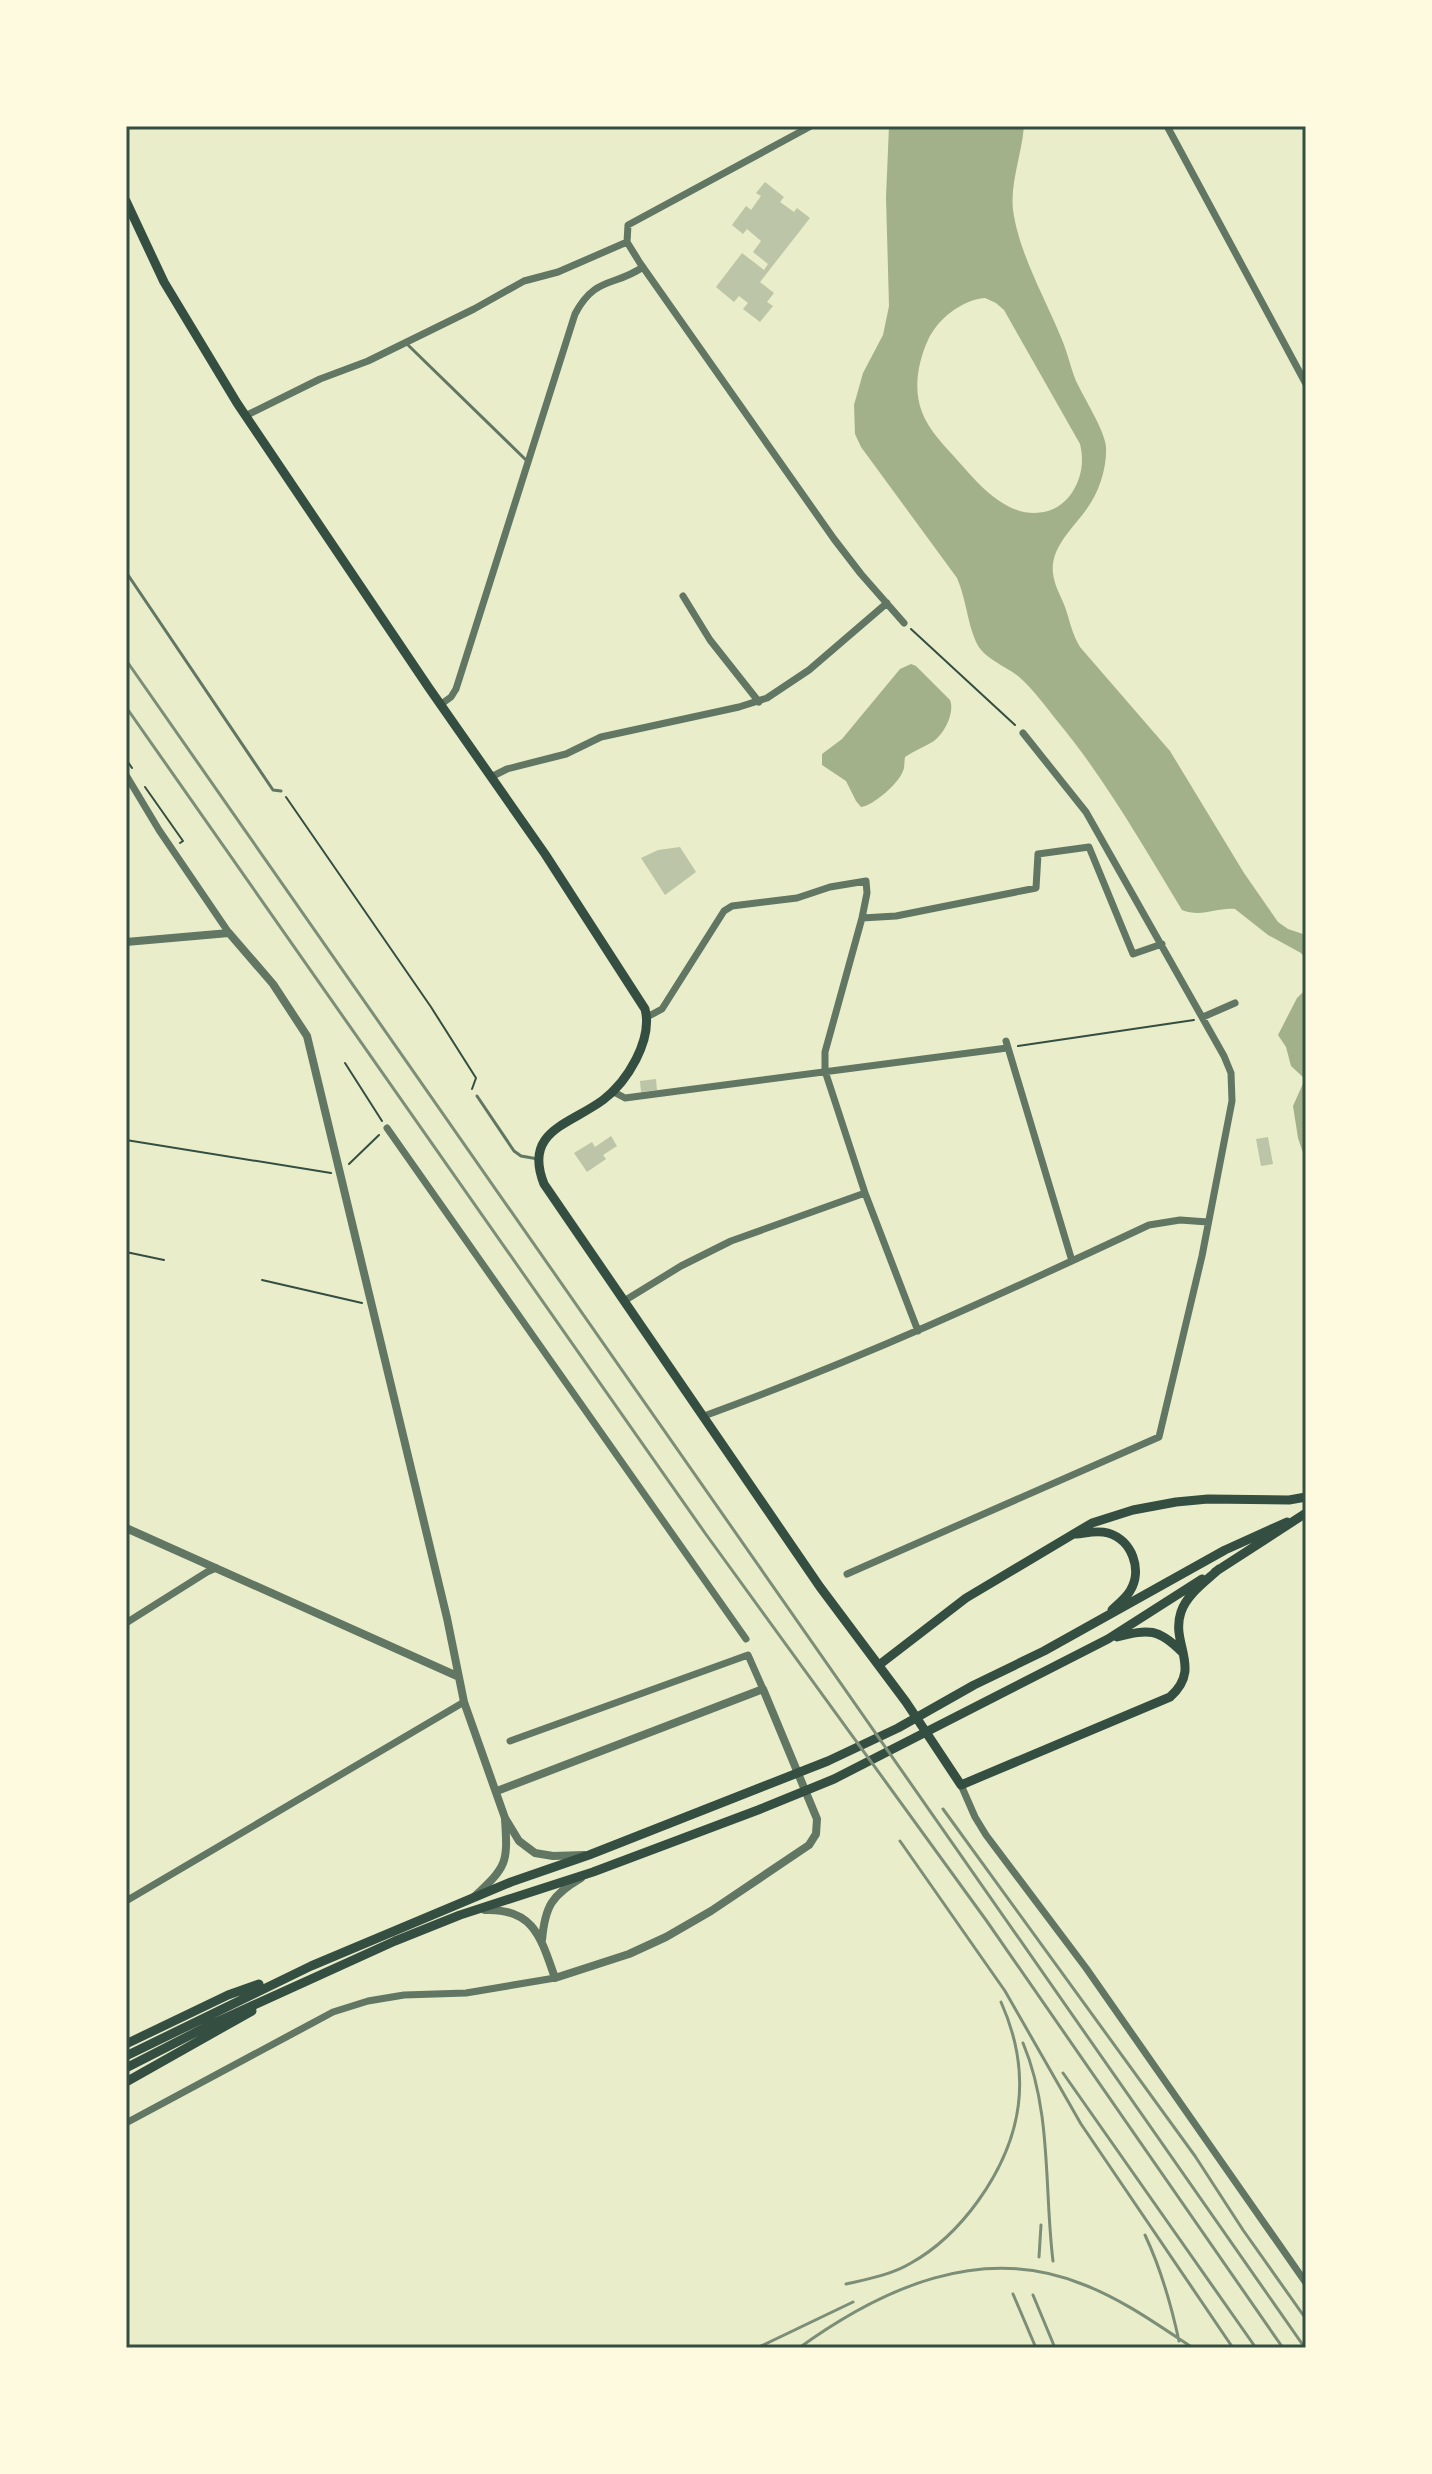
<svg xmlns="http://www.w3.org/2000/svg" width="1432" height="2474" font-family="Inter,sans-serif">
  <rect width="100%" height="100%" fill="#e9edc9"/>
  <path fill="#a3b18a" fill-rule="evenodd" d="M889 126H1024C1022 154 1010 182 1013 210 1019 253 1044 296 1060 335 1067 350 1070 366 1076 381 1084 398 1105 431 1106 447 1107 468 1099 493 1086 510 1073 528 1050 548 1053 573 1054 585 1061 596 1065 607 1070 621 1072 634 1080 647L1170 751 1244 873 1278 922 1288 929 1306 935V959L1301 953 1268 935 1235 909C1217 907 1202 918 1182 910 1143 846 1106 780 1058 722 1046 707 1033 689 1018 676 1004 665 984 659 976 642 967 622 966 598 957 578L861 447 855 434 854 405 863 373 883 335 889 306 886 197ZM985 298 996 303 1004 310 1080 444C1084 461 1082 476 1073 491 1056 519 1022 518 998 500 983 490 970 474 958 461 945 446 929 431 922 412 913 389 918 362 928 340 938 319 961 300 985 298Z
    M911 664 916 666 950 700C955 712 945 733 934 741 924 747 914 751 905 757 904 762 905 767 903 771 899 783 873 806 861 807L856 801 846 781 822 765V754L842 739 900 669Z
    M1306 989V1162L1298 1138 1293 1106 1305 1079 1291 1066 1286 1047 1278 1035 1297 998Z"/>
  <path fill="#bcc5a7" d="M765 182 784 197 780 202 794 212 797 208 810 218 760 282 774 293 767 302 773 306 760 322 743 309 748 303 739 296 734 302 716 287 742 253 764 270 768 264 753 252 761 241 747 229 743 234 732 225 746 206 751 210 761 196 756 193Z
    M680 847 696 872 665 895 641 858 658 850Z
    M656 1079 657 1090 641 1092 640 1081Z
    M611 1136 617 1146 603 1155 606 1159 587 1172 574 1153 592 1142 595 1147Z
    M1268 1137 1273 1164 1261 1166 1256 1139Z"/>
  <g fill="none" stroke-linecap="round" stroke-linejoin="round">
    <path stroke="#344e41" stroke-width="2" d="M911 629 1015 725
      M126 759 132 768
      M145 787 183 841 180 843
      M286 797 431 1007 476 1078 472 1089
      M1018 1046 1194 1020
      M345 1063 382 1121
      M126 1140 331 1173
      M349 1164 379 1135
      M126 1252 164 1260
      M262 1280 362 1303"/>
    <path stroke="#617663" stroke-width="3" d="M408 345 526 460
      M126 572 273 790 281 791
      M477 1096 514 1151 521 1156 538 1159"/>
    <path stroke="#617663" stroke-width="7" d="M811 126 628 225 627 242 640 263 834 539 861 574 904 623
      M1167 126 1306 384
      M245 416 320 379 368 361 474 309 524 281 558 272 627 242
      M683 596 710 640 759 702
      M440 705 451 697 456 689 575 314C595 276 614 287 643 267
      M126 775 159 830 229 933
      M491 777 507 769 566 754 601 737 739 707 767 698 809 670 887 603
      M862 918 825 1052V1071L865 1193 918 1331
      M647 1017 662 1009 724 911 732 906 797 898 830 887 866 881 867 893 862 918 896 916 1036 888 1038 854 1089 847 1133 954 1162 944
      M1203 1017 1235 1003
      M1006 1041 1072 1261
      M612 1091 625 1098 1007 1048
      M387 1128 746 1639
      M624 1301 681 1266 731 1241 865 1193
      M704 1416C856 1361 1002 1294 1149 1225L1180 1220 1208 1222
      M847 1574 1159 1437 1202 1256 1232 1101 1231 1073 1224 1056 1086 812 1023 733
      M126 1623 207 1572 216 1568
      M510 1741 748 1655 763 1689
      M961 1785 975 1817 986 1835 1086 1968 1306 2283
      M126 1901 464 1702
      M126 2123 333 2012 368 2001 404 1995 466 1993 555 1978"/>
    <path stroke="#617663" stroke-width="8" d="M126 942 229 933 273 984 307 1036 447 1618 464 1702 505 1818 519 1841 535 1853 553 1856 584 1855
      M126 1528 457 1676
      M474 1897C507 1866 508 1864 505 1819
      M485 1910C534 1908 541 1938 555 1978L629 1954 666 1937 711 1911 809 1845 816 1834 817 1819 763 1689 497 1791
      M542 1940C545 1906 552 1895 581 1878"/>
    <path stroke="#344e41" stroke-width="9" d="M126 201 164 282 237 403 429 688 545 854 645 1009C653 1040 627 1082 603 1100 569 1125 523 1131 544 1184L820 1587 906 1702 961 1785 1170 1697C1203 1668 1170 1644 1181 1612 1187 1594 1206 1581 1219 1569
      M1076 1534C1087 1533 1097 1530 1108 1533 1132 1540 1143 1570 1130 1591 1126 1598 1118 1604 1112 1610
      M1215 1572 1306 1513
      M1117 1637C1149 1629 1158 1628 1182 1652
      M879 1665 966 1598 1092 1523 1133 1510 1176 1502 1208 1499 1289 1500 1306 1497
      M126 2044 228 1995 259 1984
      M126 2056 311 1966 511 1882 589 1855 828 1761 898 1728 974 1685 1044 1651 1225 1550 1287 1522
      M126 2068 212 2024 395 1941 460 1915 593 1872 758 1810 834 1779 1108 1639 1202 1579
      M126 2082 252 2011"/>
    <path stroke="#7c8e77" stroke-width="3" d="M126 660 1305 2348
      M126 707 705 1533 986 1920 1283 2348
      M943 1809 1195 2156 1243 2230 1306 2319
      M900 1841 1005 1991 1081 2124 1233 2348
      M1023 2043C1052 2112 1044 2188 1053 2261
      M1063 2073 1256 2348
      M1145 2235C1161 2269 1171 2304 1179 2341
      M1039 2257 1041 2225
      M846 2284C868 2279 891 2275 911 2263 938 2248 960 2226 978 2201 1023 2138 1033 2074 1001 2002
      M1013 2294 1036 2348
      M1033 2295 1055 2348
      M757 2348 853 2302
      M799 2348C882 2288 981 2243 1082 2284 1122 2299 1158 2325 1193 2348"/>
  </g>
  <rect width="1432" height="2474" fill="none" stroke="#fefae0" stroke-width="256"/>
  <rect x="128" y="128" width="1176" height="2218" fill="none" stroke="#344e41" stroke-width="3"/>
</svg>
